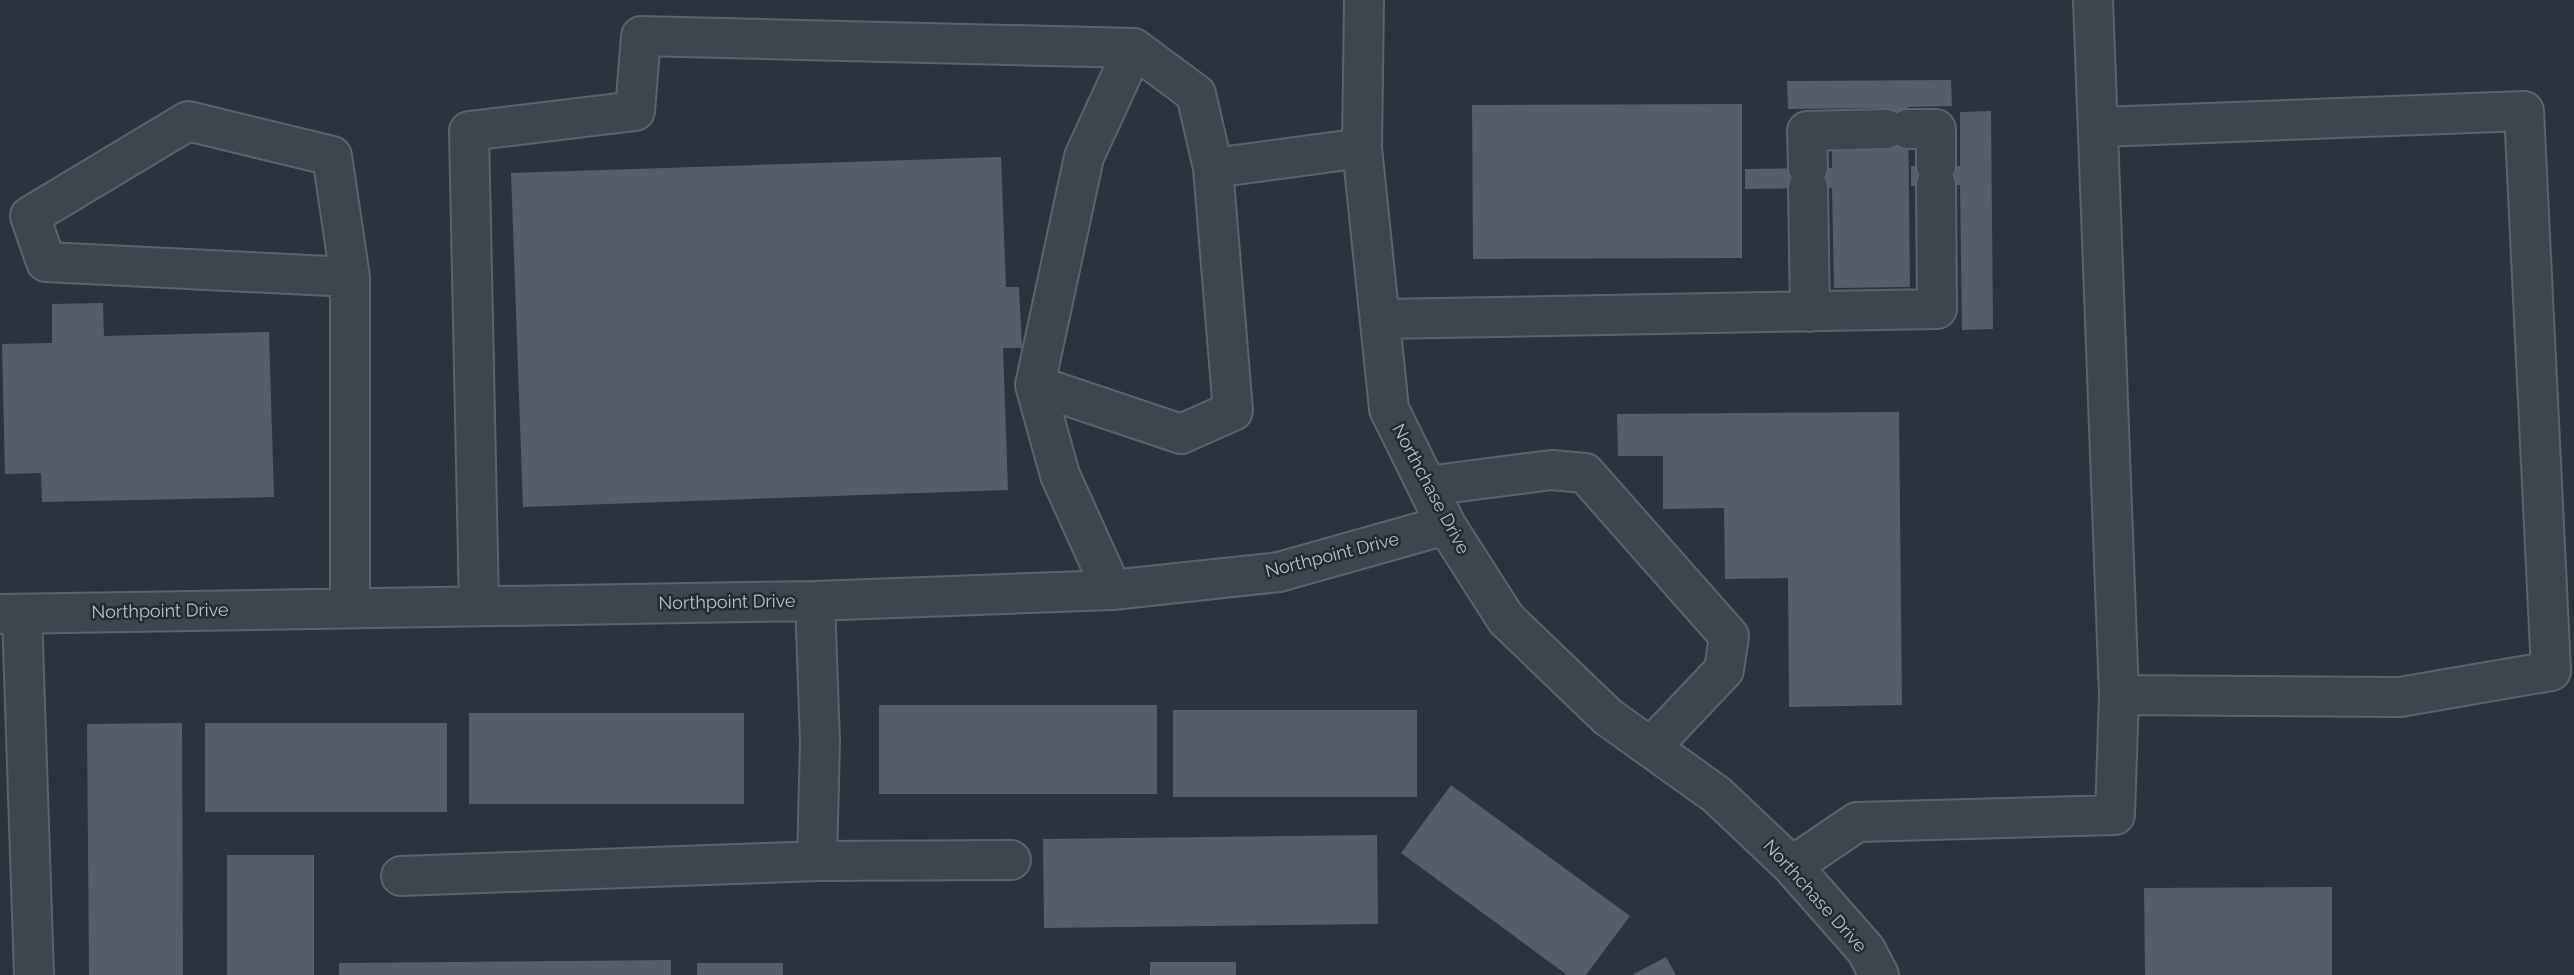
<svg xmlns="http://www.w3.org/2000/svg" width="2574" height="975" font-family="Raleway,sans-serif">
  <rect width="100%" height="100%" fill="#29343f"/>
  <path fill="#555f6c" d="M1951 80 1952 106 1908 107 1910 287 1834 288 1832 188 1745 189V169L1832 168V148L1886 147V108L1788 109 1787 81Z
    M1742 104V258L1473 259 1472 105Z
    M1991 111 1993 329 1962 330 1960 185 1911 186V166H1960V112Z
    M1001 157 1006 287H1019L1022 348H1003L1008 490 523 507 511 173Z
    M103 303 104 336 269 332 274 497 42 502 41 473 5 474 2 344 52 343V304Z
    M1899 412 1902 705 1789 707 1788 578 1725 579 1724 508 1663 509V456H1618L1617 414Z
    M879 705H1157V794H879Z
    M1173 710H1417V797H1173Z
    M469 713H744V804H469Z
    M182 723 183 975H89L87 724Z
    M205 723H447V812H205Z
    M1451 785 1630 916 1586 975H1567L1401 853Z
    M1377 835 1378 924 1044 928 1043 839Z
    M227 855H314V975H227Z
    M2332 887V975H2145L2144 888Z
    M1666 957 1676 975H1632Z
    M671 960V975H339V963Z
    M1150 962H1236V975H1150Z
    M697 963H783V975H697Z"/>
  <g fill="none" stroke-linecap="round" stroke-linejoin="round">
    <defs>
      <path id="minor" d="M1364 0 1362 148 1389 409 1446 525 1506 619 1608 717 1717 795 1792 866 1866 950 1879 975
        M188 121 332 156 350 277 46 262 30 216Z
        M2100 127 2524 111 2551 671 2400 697 2119 695
        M1908 129H1936V166
        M1213 168 1362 148
        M1808 168 1807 131 1886 129
        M1808 188 1810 312
        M1380 319 1937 309 1936 185
        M1427 486 1551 470 1585 473 1729 636 1724 670 1651 747
        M1112 590 1060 475 1035 385 1084 157 1134 48
        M479 606 469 131 635 111 641 36 1134 48 1196 94 1213 168 1233 411 1181 434 1035 385
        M350 608V277
        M0 614 815 601 1112 590 1279 572 1446 525
        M22 614 34 975
        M817 861 1011 860
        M1792 866 1857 822 2115 815 2119 695 2093 0
        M401 876 817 861 820 742 815 601"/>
    </defs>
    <use href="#minor" stroke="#5b646c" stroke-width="42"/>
    <use href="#minor" stroke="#3d464f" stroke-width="38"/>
  </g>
  <g text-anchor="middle" stroke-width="5" stroke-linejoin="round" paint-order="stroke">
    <g font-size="18" fill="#bac1c9" stroke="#222b34">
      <text transform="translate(1431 489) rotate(62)" y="6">Northchase Drive</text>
      <text transform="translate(1332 555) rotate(-14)" y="6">Northpoint Drive</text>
      <text transform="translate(727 602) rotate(-1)" y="6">Northpoint Drive</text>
      <text transform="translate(160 611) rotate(-1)" y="6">Northpoint Drive</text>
      <text transform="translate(1815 896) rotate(48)" y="6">Northchase Drive</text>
    </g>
  </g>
</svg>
